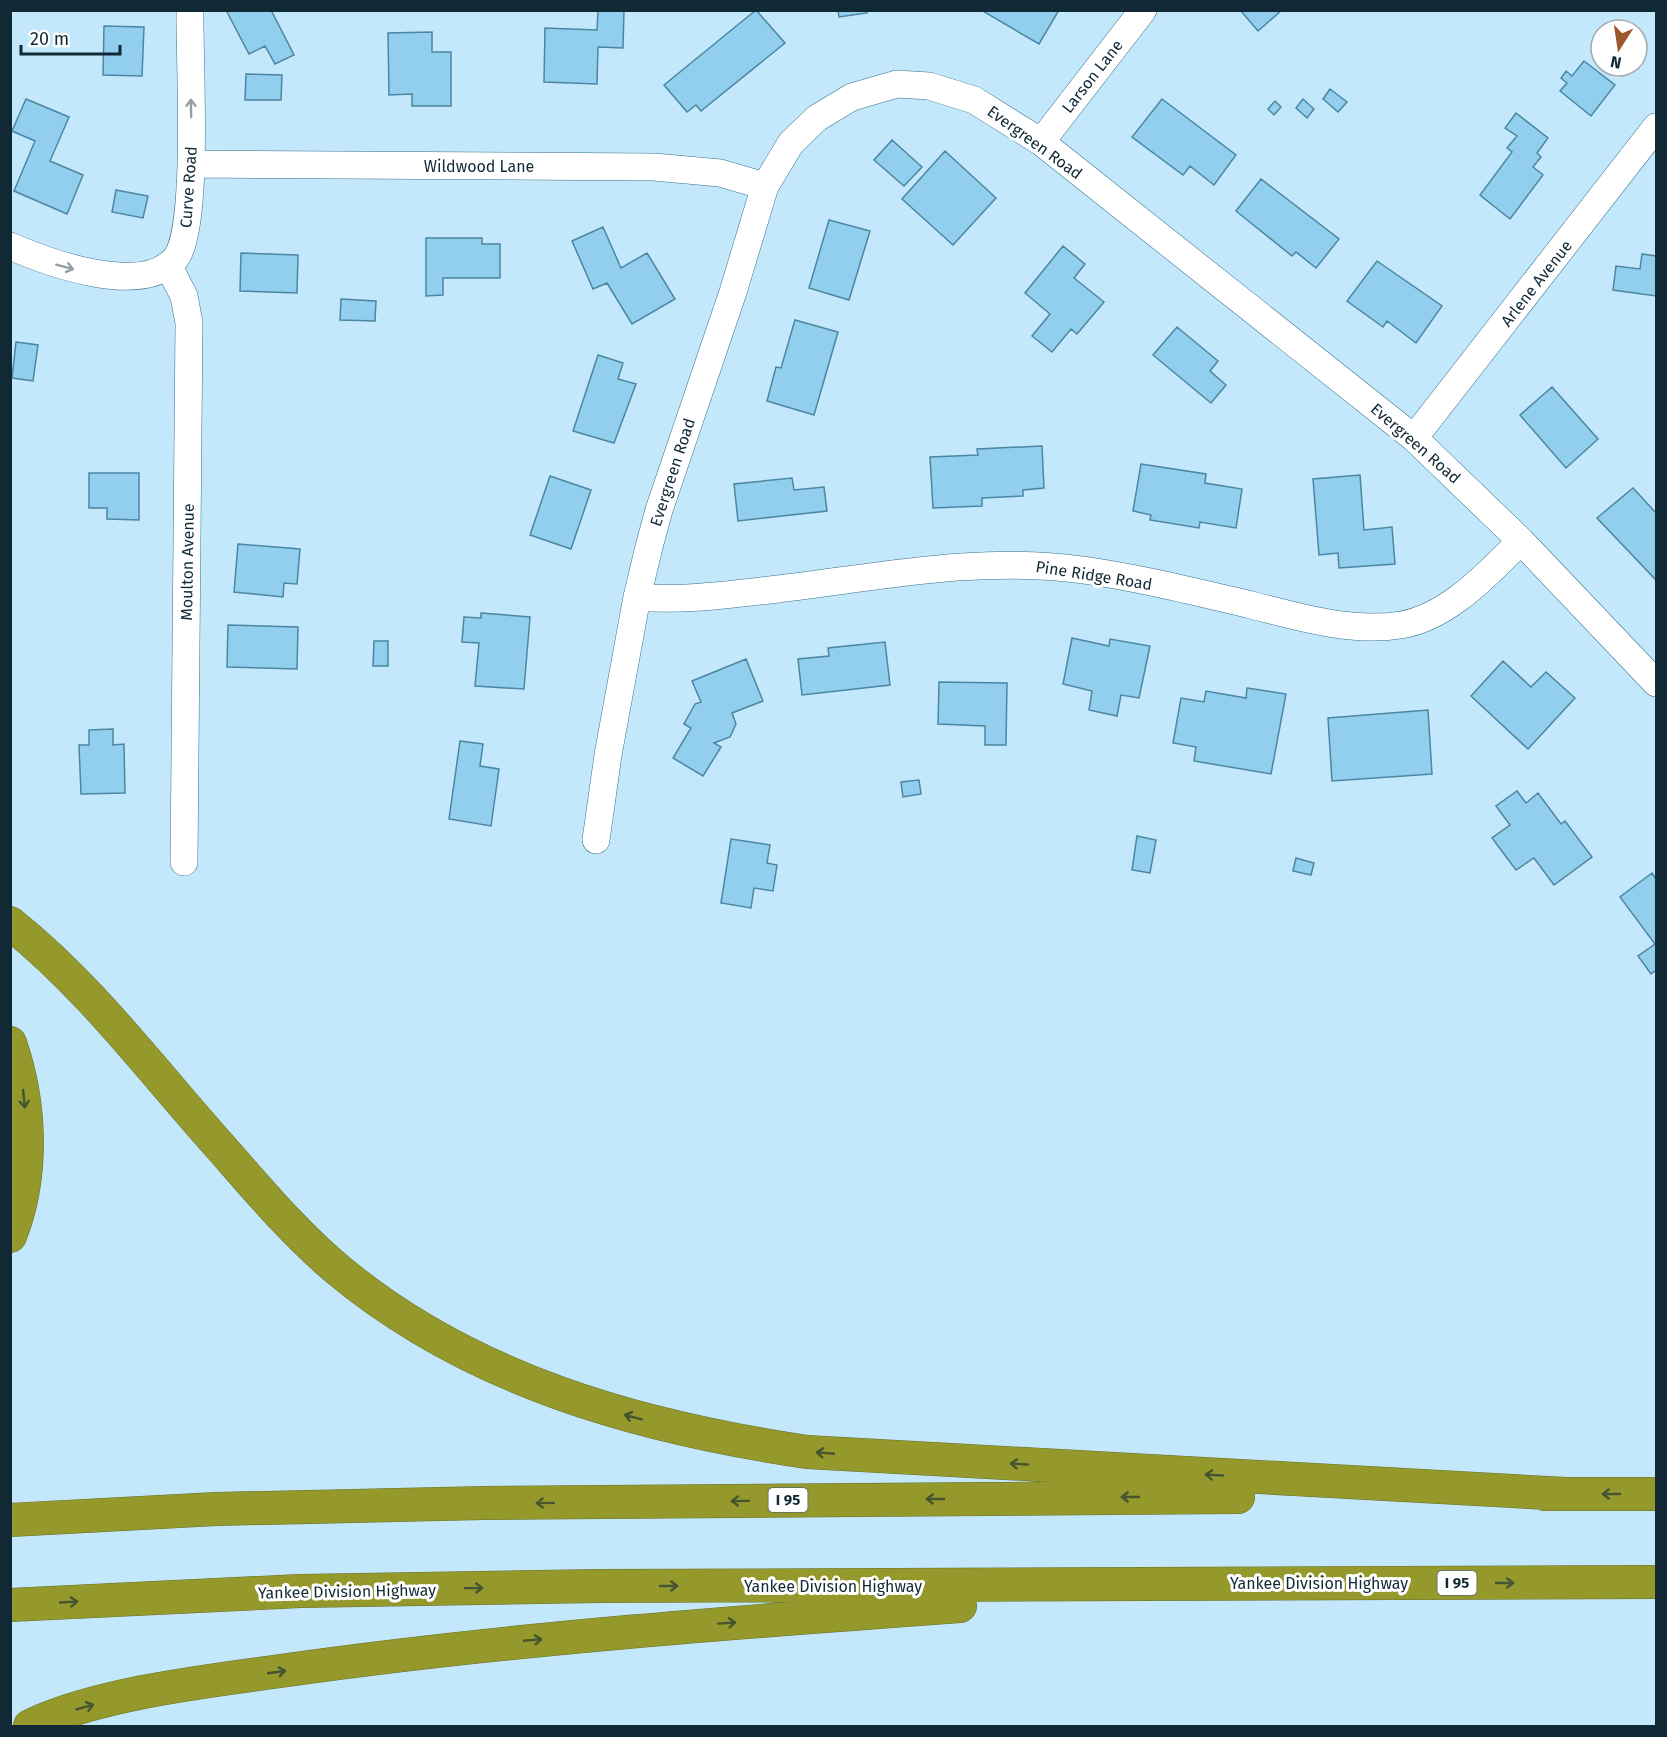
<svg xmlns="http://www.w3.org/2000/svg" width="1667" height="1737" font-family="'Fira Sans',sans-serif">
  <rect width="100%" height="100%" fill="#c4e8fb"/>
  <path fill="#92ceed" stroke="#4b86a3" stroke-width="1.5" d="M226 10H271L294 55 275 64 265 46 249 54Z
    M598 10H624L623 48 598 47 597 84 544 82 545 28 597 30Z
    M756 10 785 43 701 111 696 105 687 112 664 85Z
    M838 10H866L867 13 839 17Z
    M981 10H1059L1039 44Z
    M1240 10H1282L1258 31Z
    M104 26 144 27 142 76 103 75Z
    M432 32V52H451V106H412V94L389 95 388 33Z
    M1584 61 1615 85 1591 116 1560 91 1567 83 1561 78 1566 71 1572 76Z
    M246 74 282 75 281 100H245Z
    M1330 89 1347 102 1338 112 1323 99Z
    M26 99 69 117 50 161 83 175 67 214 14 191 35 141 12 131Z
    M1162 99 1236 155 1214 185 1190 166 1183 175 1132 137Z
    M1303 99 1314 109 1307 118 1296 108Z
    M1275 101 1281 107 1274 115 1268 109Z
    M1516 113 1548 138 1537 153 1541 157 1533 167 1543 175 1510 219 1480 195 1512 152 1507 148 1517 136 1505 128Z
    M892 140 922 167 904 186 874 160Z
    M945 151 996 198 953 245 902 199Z
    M1261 179 1339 239 1316 268 1296 252 1292 256 1236 211Z
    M116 190 148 196 143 218 112 212Z
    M829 220 870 231 849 300 809 288Z
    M603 227 621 268 647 253 675 299 632 324 607 283 593 289 572 241Z
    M426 238H482V244H500V278H443V295L426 296Z
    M1063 246 1085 264 1074 278 1104 302 1077 334 1071 329 1052 352 1032 336 1050 314 1025 293Z
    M241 253 298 255 297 293 240 291Z
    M1642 254 1656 256V296L1613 290 1616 266 1640 269Z
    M1377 261 1442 306 1416 343 1387 321 1383 327 1347 301Z
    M341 299 376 301 375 321 340 320Z
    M795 320 838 332 814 415 767 401 776 367 781 368Z
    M1177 327 1218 361 1210 371 1226 385 1211 403 1153 355Z
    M16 342 38 345 33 381 12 378Z
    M598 355 623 363 618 379 636 384 614 443 573 431Z
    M1552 387 1598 439 1566 468 1520 415Z
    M1042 446 1044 488 1023 490V496L982 498V506L933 508 930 457 978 455 977 449Z
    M1141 464 1206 474 1205 483 1242 489 1236 528 1200 522 1199 528 1150 520 1151 515 1133 511Z
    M89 473H139V520L107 519V508H89Z
    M1360 475 1364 530 1392 527 1395 564 1339 568 1338 553 1319 555 1313 479Z
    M550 476 591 490 571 549 530 535Z
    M792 478 794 490 824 487 827 511 738 521 734 484Z
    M1633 488 1656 513V580L1597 518Z
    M238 544 300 549 297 584 284 583 283 597 234 592Z
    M481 613 530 617 524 689 475 686 479 643 462 642 464 617 481 618Z
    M228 625 298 627 297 669 227 667Z
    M1072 638 1109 646 1110 639 1150 646 1139 698 1121 695 1117 716 1089 710 1092 691 1063 684Z
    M374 641H388V666H373Z
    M885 642 890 685 802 695 798 659 829 656 828 648Z
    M746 659 763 701 732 713 736 724 730 737 714 743 721 747 703 776 673 758 691 728 684 724 695 704 701 702 692 681Z
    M1503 661 1531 687 1546 672 1575 698 1528 749 1471 696Z
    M939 682 1007 683 1006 745H985V726L938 724Z
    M1247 688 1286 694 1271 774 1194 761 1196 747 1173 743 1181 698 1204 702 1206 691 1246 698Z
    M1428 710 1432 774 1332 781 1328 718Z
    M113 729V745L124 744 125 793 81 794 79 745H89V730Z
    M460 741 483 744 480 766 499 769 491 826 449 819Z
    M919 780 921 794 903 797 901 782Z
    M1517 791 1526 803 1538 793 1561 824 1565 821 1592 857 1554 885 1534 858 1516 870 1492 838 1510 825 1496 806Z
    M1137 836 1156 840 1150 873 1132 870Z
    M731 839 770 845 767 863 777 865 773 891 754 888 751 908 721 903Z
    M1296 858 1314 863 1311 875 1293 871Z
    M1652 873 1656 879V970L1651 974 1638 956 1655 944 1620 897Z"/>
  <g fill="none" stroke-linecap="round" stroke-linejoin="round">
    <defs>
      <path id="minor" d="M1041 142 1143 10
        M192 164 654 167 720 173 765 186
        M10 246C49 263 142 297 175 259 200 231 189 56 190 10
        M168 265 184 296 189 323 184 862
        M1414 438 1656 127
        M637 597C682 601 725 595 770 590 874 578 979 555 1083 570 1140 578 1196 592 1251 605 1299 617 1351 633 1401 625 1449 617 1488 573 1521 541
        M596 840 608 755 637 597 649 547 659 510 733 292 765 186 791 143 817 118 852 97 897 84 929 86 974 100 1041 142 1414 438 1521 541 1656 683"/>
      <path id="motorway" d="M10 923C90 987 150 1068 217 1143 255 1186 293 1232 337 1269 470 1380 638 1427 807 1452L1566 1494
        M10 1043C31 1104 34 1175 10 1236
        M1545 1494H1656
        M10 1520 216 1509 484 1503 1238 1497
        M10 1605 300 1591 599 1586 1656 1582
        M30 1726C104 1691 219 1680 302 1668 520 1638 740 1622 960 1606"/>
    </defs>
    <use href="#minor" stroke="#36718d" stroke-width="28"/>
    <use href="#motorway" stroke="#66712e" stroke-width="34"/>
    <use href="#minor" stroke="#fff" stroke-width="27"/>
    <use href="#motorway" stroke="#95982b" stroke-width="33"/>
  </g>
  <defs><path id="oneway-shaft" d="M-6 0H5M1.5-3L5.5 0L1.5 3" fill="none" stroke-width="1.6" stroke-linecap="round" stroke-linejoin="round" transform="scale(1.5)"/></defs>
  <g stroke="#939fa4">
    <use href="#oneway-shaft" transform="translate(191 108) rotate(-91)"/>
    <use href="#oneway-shaft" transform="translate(65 267) rotate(15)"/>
  </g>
  <g stroke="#455531">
    <use href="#oneway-shaft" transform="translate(24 1099) rotate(84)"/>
    <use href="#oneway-shaft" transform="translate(633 1417) rotate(-165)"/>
    <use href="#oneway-shaft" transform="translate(825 1453) rotate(-175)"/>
    <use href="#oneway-shaft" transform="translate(1019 1464) rotate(-177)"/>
    <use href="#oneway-shaft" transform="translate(1214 1475) rotate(-177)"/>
    <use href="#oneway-shaft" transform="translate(1611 1494) rotate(180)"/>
    <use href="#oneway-shaft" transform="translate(1130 1497) rotate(180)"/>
    <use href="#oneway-shaft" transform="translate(935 1499) rotate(180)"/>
    <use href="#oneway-shaft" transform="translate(740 1501) rotate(179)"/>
    <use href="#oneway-shaft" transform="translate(545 1503) rotate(179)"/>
    <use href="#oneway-shaft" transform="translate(1505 1583)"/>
    <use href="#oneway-shaft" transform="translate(669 1586)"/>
    <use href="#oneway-shaft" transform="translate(474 1588) rotate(-1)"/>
    <use href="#oneway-shaft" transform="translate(69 1602) rotate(-3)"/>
    <use href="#oneway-shaft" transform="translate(727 1623) rotate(-4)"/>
    <use href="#oneway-shaft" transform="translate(533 1640) rotate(-5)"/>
    <use href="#oneway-shaft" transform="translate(277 1672) rotate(-8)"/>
    <use href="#oneway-shaft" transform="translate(85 1707) rotate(-16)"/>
  </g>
  <g text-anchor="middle" stroke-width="6" stroke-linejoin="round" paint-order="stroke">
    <g fill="#fff" stroke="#586972" stroke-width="1.5">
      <rect x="768.5" y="1488" width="39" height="24" rx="4.5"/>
      <rect x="1437.5" y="1571" width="39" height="24" rx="4.5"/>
    </g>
    <g font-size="15" font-weight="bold" fill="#102935">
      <text x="788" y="1505">I 95</text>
      <text x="1457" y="1588">I 95</text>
    </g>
    <g font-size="16" fill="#102935" stroke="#fff">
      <text transform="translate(1092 76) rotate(-52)" y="6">Larson Lane</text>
      <text transform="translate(1035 142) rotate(36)" y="6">Evergreen Road</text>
      <text x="479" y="172">Wildwood Lane</text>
      <text transform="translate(188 187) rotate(-86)" y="6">Curve Road</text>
      <text transform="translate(1536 283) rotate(-52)" y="6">Arlene Avenue</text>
      <text transform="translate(1416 443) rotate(41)" y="6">Evergreen Road</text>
      <text transform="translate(672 472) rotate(-72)" y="6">Evergreen Road</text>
      <text transform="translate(187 562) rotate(-89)" y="6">Moulton Avenue</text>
      <text transform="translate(1094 575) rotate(9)" y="6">Pine Ridge Road</text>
      <text x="1319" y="1589">Yankee Division Highway</text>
      <text x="833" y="1592">Yankee Division Highway</text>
      <text transform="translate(347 1591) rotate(-1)" y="6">Yankee Division Highway</text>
    </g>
  </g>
  <rect width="1667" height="1737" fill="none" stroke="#102935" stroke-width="24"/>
  <g transform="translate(1619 48) rotate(192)"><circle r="28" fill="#ffffff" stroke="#9fa9ae" stroke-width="1.5"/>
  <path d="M0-4.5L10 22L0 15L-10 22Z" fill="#9c582b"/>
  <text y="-9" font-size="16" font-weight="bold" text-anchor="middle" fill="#102935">N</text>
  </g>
  <path d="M21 45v9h99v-9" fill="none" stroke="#102935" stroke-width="3"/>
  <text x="30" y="45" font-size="18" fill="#102935" stroke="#ffffff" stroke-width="4.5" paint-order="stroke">20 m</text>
</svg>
